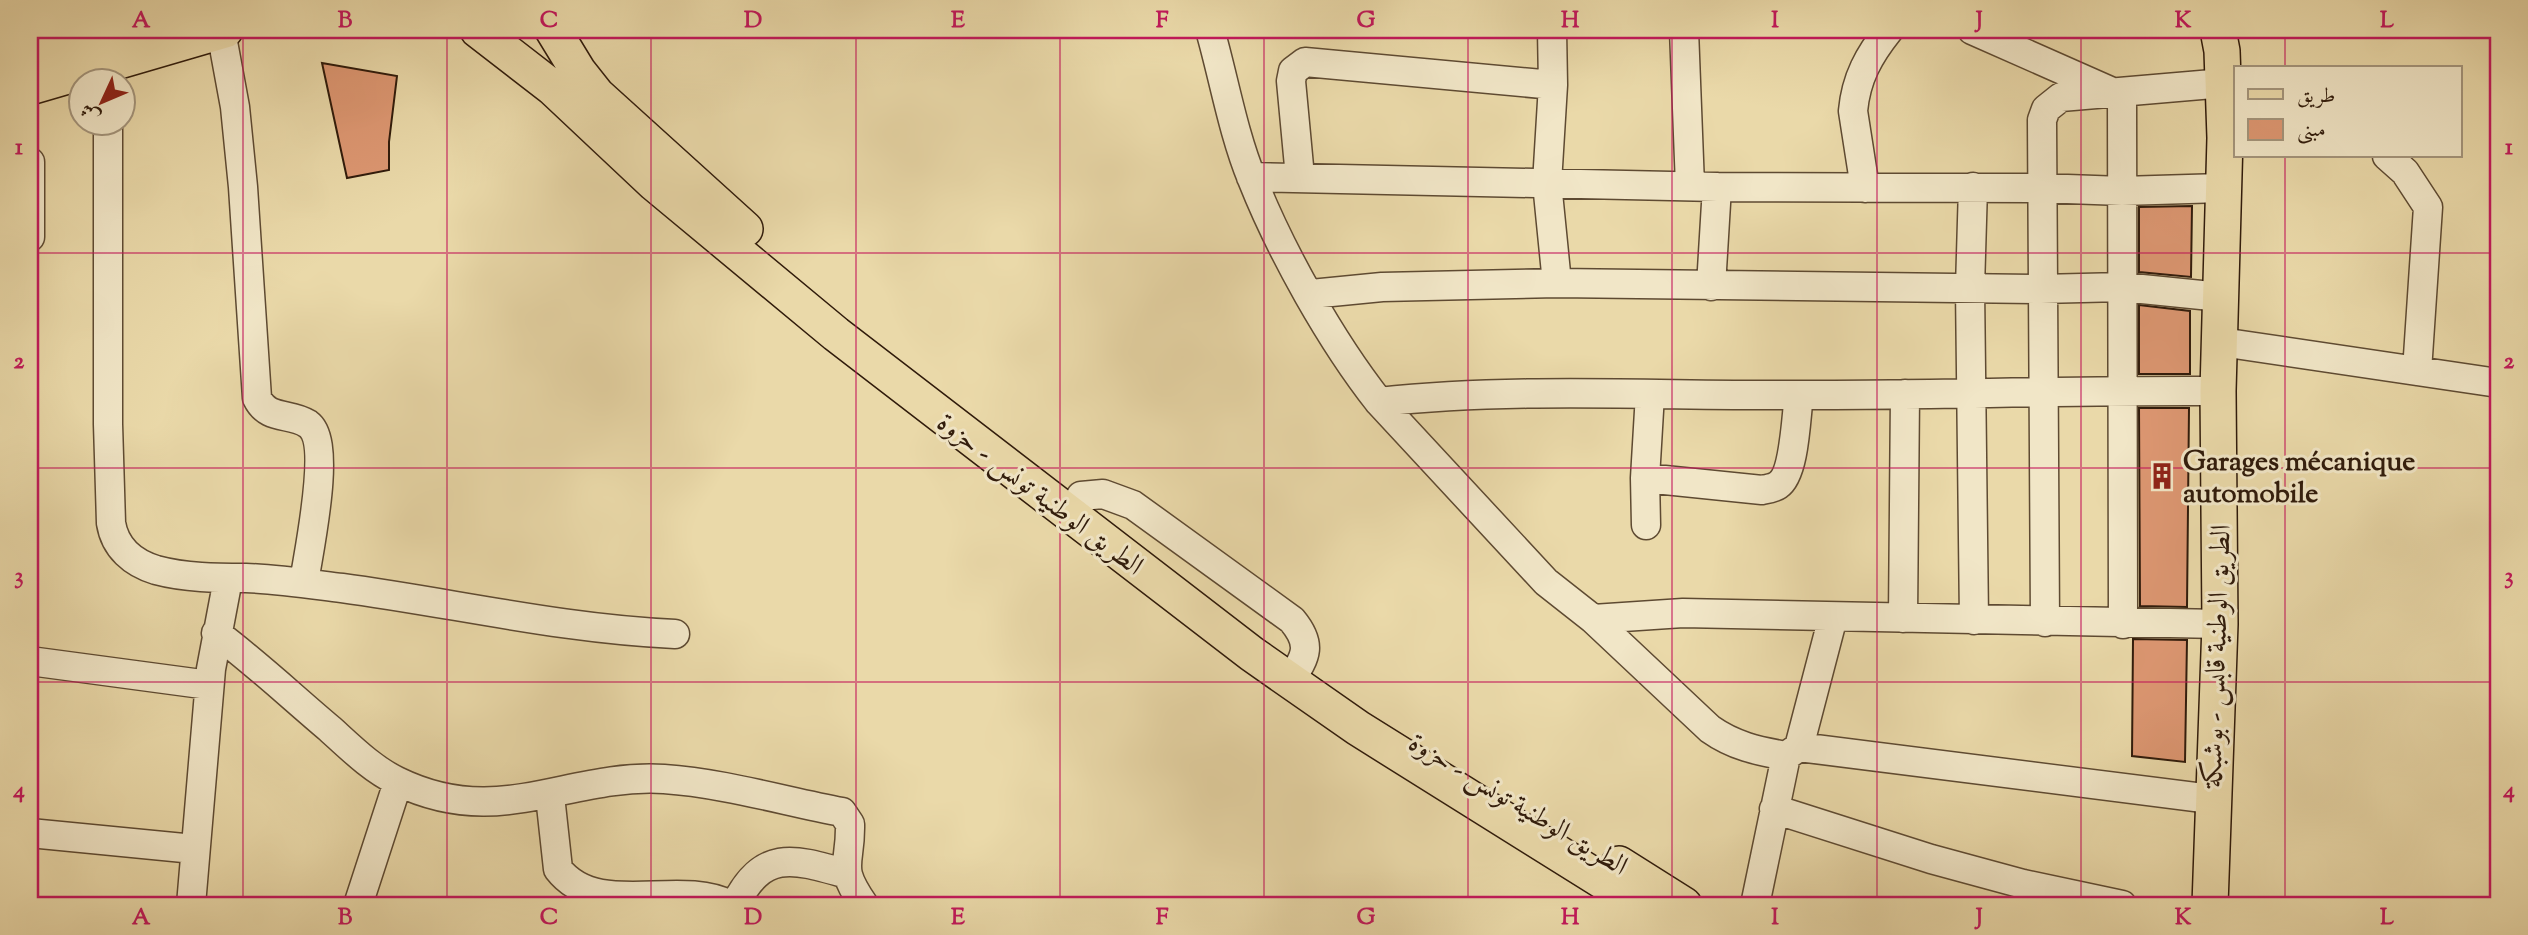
<svg xmlns="http://www.w3.org/2000/svg" width="2528" height="935" font-family="'Sorts Mill Goudy',Amiri,serif">
  <rect width="100%" height="100%" fill="#ead9a9"/>
  <filter id="stains"><feTurbulence type="fractalNoise" baseFrequency=".00286" numOctaves="4"/><feColorMatrix values="0 0 0 0 .2 0 0 0 0 .09 0 0 0 0 .02 0 0 0 .5 -.17"/></filter>
  <radialGradient id="worn" r=".72"><stop offset=".6" stop-color="#630" stop-opacity="0"/><stop offset="1" stop-color="#630" stop-opacity=".3"/></radialGradient>
  <path fill="#dd9772" stroke="#301b0b" stroke-width="2" d="M322 63 397 76 389 142V170L347 178Z
    M2192 206 2191 277 2139 272V207Z
    M2139 305 2190 311V374H2139Z
    M2139 408H2189L2187 607 2140 606Z
    M2133 639 2187 640 2185 762 2132 756Z"/>
  <g fill="none" stroke-linecap="round" stroke-linejoin="round">
    <defs>
      <path id="minor" d="M1210 30C1224 79 1233 133 1252 179 1281 252 1331 341 1379 402L1546 582 1593 619 1710 729C1734 746 1758 751 1786 756L1799 747 2211 799
        M1552 30 1553 85 1547 183 1557 283
        M1684 30 1690 186
        M1972 30 2110 91
        M221 31 235 107 243 187 257 398C268 421 290 412 308 424 333 442 308 553 304 583
        M2122 92 2123 624
        M108 122V424L111 523C115 548 133 563 156 570 186 578 216 578 246 578 278 579 310 584 342 588 453 603 562 629 675 634
        M2387 156 2405 172 2428 207 2417 371
        M30 162V237
        M1251 177 1717 187 2040 188 2122 191 2222 188
        M1300 177 1291 81 1293 71 1305 62 1553 85
        M1973 187 1970 288 1974 620
        M1865 188 1853 111C1856 78 1869 55 1889 30
        M1711 286 1717 187
        M1311 294 1382 287 1557 283 2041 289 2122 287 2221 297
        M2221 342 2498 383
        M1379 402C1519 387 1658 396 1799 395 1939 395 2078 390 2218 391
        M1645 478 1762 490C1767 489 1774 488 1778 485 1795 474 1796 415 1799 395
        M1081 496 1103 494 1133 505 1292 620C1312 644 1307 656 1290 680
        M1646 525 1645 478 1650 394
        M1903 618 1905 394
        M1593 619 1683 613 2220 624
        M2045 622 2042 120 2046 109 2061 97 2236 82
        M216 633C256 663 292 697 330 729 351 748 372 769 397 781 499 831 567 773 664 779 723 783 784 801 842 812L850 824C851 867 836 864 864 905
        M30 661 209 685
        M1799 747 1833 617
        M550 796 558 869C597 920 679 878 730 905
        M1774 809 1931 859 2023 884 2122 905
        M30 833 194 849
        M191 905 211 669 228 579
        M358 905 398 782
        M735 905C763 848 794 859 847 874
        M1755 905 1786 756"/>
      <path id="major" d="M478 30 553 88 654 183 836 334 1252 654 1358 728 1641 905
        M553 30 578 71 597 95 745 229
        M30 60 128 30
        M30 87 225 30
        M1619 864 1684 905
        M2210 905 2220 624 2218 391 2225 138 2222 51 2218 30"/>
    </defs>
    <use href="#minor" stroke="#5e4a32" stroke-width="31"/>
    <use href="#major" stroke="#301b0b" stroke-width="38"/>
    <use href="#minor" stroke="#f1e6c7" stroke-width="28"/>
    <use href="#major" stroke="#ead9a9" stroke-width="35"/>
  </g>
  <path fill="none" stroke="#c2185b" stroke-width="2" stroke-opacity="0.55" d="M243 30V905M447 30V905M651 30V905M856 30V905M1060 30V905M1264 30V905M1468 30V905M1672 30V905M1877 30V905M2081 30V905M2285 30V68M2285 156V905M30 253H2498M30 468H2498M30 682H2498"/>
  <defs>
    <symbol id="building-bare" viewBox="-9 -9 18 18"><path d="M-4-6H4V6H1V3H-1V6H-4ZM-2.5-4.3h1.7v1.8h-1.7ZM.8-4.3h1.7v1.8H.8ZM-2.5-1h1.7V.8h-1.7ZM.8-1h1.7V.8H.8Z" fill="#8f2418" stroke="#f1e6c7" stroke-width="2.5" paint-order="stroke"/></symbol>
  </defs>
  <g fill-rule="evenodd">
    <use href="#building-bare" x="2143" y="457" width="38" height="38"/>
  </g>
  <g text-anchor="middle" stroke-width="6" stroke-linejoin="round" paint-order="stroke">
    <g font-size="28" font-weight="bold" fill="#301b0b" stroke="#f1e6c7" text-anchor="start">
      <text x="2183" y="470">Garages mécanique<tspan x="2183" dy="32">automobile</tspan></text>
    </g>
    <g font-size="28" fill="#301b0b" stroke="#f1e6c7">
      <text transform="translate(1041 493) rotate(37)" y="10">الطريق الوطنية تونس - حزوة</text>
      <text transform="translate(2215 656) rotate(-88)" y="10">الطريق الوطنية قابس - بوشبكة</text>
      <text transform="translate(1519 803) rotate(31)" y="10">الطريق الوطنية تونس - حزوة</text>
    </g>
  </g>
  <rect width="2528" height="935" fill="none" stroke="#ead9a9" stroke-width="77"/>
  <rect x="2234" y="66" width="228" height="91" fill="#f1e6c7" stroke="#a4957c" stroke-width="2"/>
  <rect x="2248" y="89" width="35" height="10" fill="#ead9a9" stroke="#a4957c" stroke-width="2"/>
  <text x="2297" y="102" font-size="21" fill="#301b0b">طريق</text>
  <rect x="2248" y="119" width="35" height="21" fill="#dd9772" stroke="#a4957c" stroke-width="2"/>
  <text x="2297" y="136" font-size="21" fill="#301b0b">مبنى</text>
  <g transform="translate(102 102) rotate(226)"><circle r="33" fill="#f1e6c7" stroke="#a4957c" stroke-width="2"/>
  <path d="M0-5L12 26L0 18L-12 26Z" fill="#8f2418"/>
  <text y="-10" font-size="19" font-weight="bold" text-anchor="middle" fill="#301b0b">ش</text>
  </g>
  <rect x="38" y="38" width="2452" height="859" fill="none" stroke="#c2185b" stroke-width="2.5"/>
  <g font-size="23" text-anchor="middle" font-weight="bold" fill="#c2185b">
    <text x="141" y="27">A</text>
    <text x="345" y="27">B</text>
    <text x="549" y="27">C</text>
    <text x="753" y="27">D</text>
    <text x="958" y="27">E</text>
    <text x="1162" y="27">F</text>
    <text x="1366" y="27">G</text>
    <text x="1570" y="27">H</text>
    <text x="1775" y="27">I</text>
    <text x="1979" y="27">J</text>
    <text x="2183" y="27">K</text>
    <text x="2387" y="27">L</text>
    <text x="19" y="154">1</text>
    <text x="2509" y="154">1</text>
    <text x="19" y="368">2</text>
    <text x="2509" y="368">2</text>
    <text x="19" y="583">3</text>
    <text x="2509" y="583">3</text>
    <text x="19" y="797">4</text>
    <text x="2509" y="797">4</text>
    <text x="141" y="924">A</text>
    <text x="345" y="924">B</text>
    <text x="549" y="924">C</text>
    <text x="753" y="924">D</text>
    <text x="958" y="924">E</text>
    <text x="1162" y="924">F</text>
    <text x="1366" y="924">G</text>
    <text x="1570" y="924">H</text>
    <text x="1775" y="924">I</text>
    <text x="1979" y="924">J</text>
    <text x="2183" y="924">K</text>
    <text x="2387" y="924">L</text>
  </g>
  <rect width="100%" height="100%" filter="url(#stains)"/>
  <rect width="100%" height="100%" fill="url(#worn)"/>
</svg>
